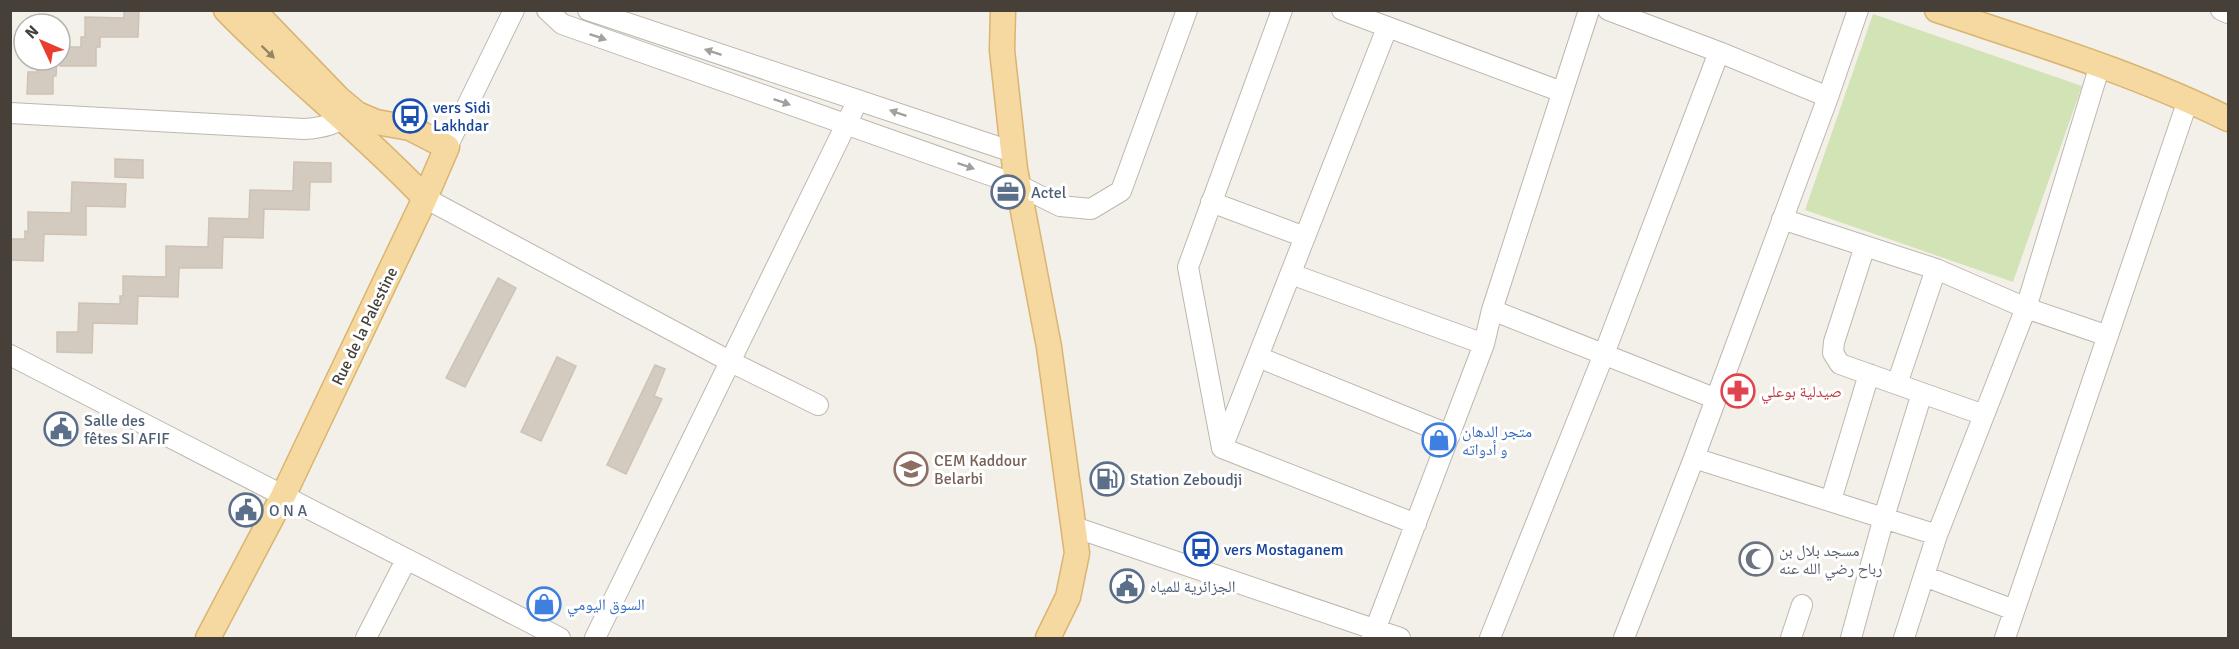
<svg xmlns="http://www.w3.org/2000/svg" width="2239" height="649" font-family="Signika,'Noto Naskh Arabic',sans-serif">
  <rect width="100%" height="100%" fill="#f3f0e9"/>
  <path fill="#d2e4b6" d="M1873 14 2082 86 2013 282 1805 210Z"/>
  <path fill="#d4cbc0" stroke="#cec2b4" stroke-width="1.5" d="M124 10H139L138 37H100V47H96V66H60V47H81V37H85V17L124 18Z
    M40 60H57L56 76H53V94H27L28 72H37V64H40Z
    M115 159 143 160V178L115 177Z
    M294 162 331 163V182H310L309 210 264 209 263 238 223 237 222 268H179L178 297 138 296 137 324 93 323 92 353 57 352V332H78L79 303 120 304V296H123V276L166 277V246L208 247 209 218 249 219 250 190 293 191Z
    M72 182 126 184 125 207 86 206V235L44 234 43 261 10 260V239H25V231L28 232V212L71 213Z
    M498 278 516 288 465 387 446 378Z
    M557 357 576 366 541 441 521 432Z
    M655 365 665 369 654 396 662 399 626 474 607 465Z"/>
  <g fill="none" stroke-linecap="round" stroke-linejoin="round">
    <defs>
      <path id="minor" d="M547 10 562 24 1018 185 1060 206 1091 209 1121 191 1187 10
        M588 10 1013 152
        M1342 10 1562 92
        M1608 10 1719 52 1828 97
        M2221 10 2228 13
        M1387 28 1222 448 1416 524
        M10 113 304 129C323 128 338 124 353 111
        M447 147 514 10
        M425 198 731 362 818 405
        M1211 202 1305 237
        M1782 219 1936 269 2026 308 2108 336
        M1865 246 1834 342 1833 353 1840 364 1984 415
        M1291 274 1484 344
        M1492 310 1714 398
        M10 355 560 638
        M1258 357 1450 435
        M1897 384 1936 269
        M1222 448 1188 267 1282 10
        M1694 458 1937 535
        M1831 500 1869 374
        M1074 527 1400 638
        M1924 576 2014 610
        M366 638 406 560
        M595 638 858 100
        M1372 638 1484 344 1492 310 1589 10
        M1490 638 1604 354 1719 52
        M1624 638 1694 458 1828 97 1858 10
        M1791 638 1802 605
        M1851 638 1884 517 1922 393
        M1904 638 1937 535 2026 308 2100 65
        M2005 638 2188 100"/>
      <path id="major" d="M226 10C290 76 363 132 425 198
        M1003 10 1002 50 1015 169 1049 347 1077 553 1068 597 1048 638
        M1937 10C2035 43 2135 73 2228 119
        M208 638 283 496 425 198 447 147 410 128 376 122 357 114 338 98 253 10"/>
    </defs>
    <use href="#minor" stroke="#beb7ad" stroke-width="22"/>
    <use href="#major" stroke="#dab471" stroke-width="27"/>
    <use href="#minor" stroke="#fff" stroke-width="20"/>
    <use href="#major" stroke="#f5d9a0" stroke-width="24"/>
  </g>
  <defs><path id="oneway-solid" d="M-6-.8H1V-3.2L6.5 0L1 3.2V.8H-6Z" transform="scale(1.5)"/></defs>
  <g fill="#a2a09c">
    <use href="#oneway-solid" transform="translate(598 37) rotate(19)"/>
    <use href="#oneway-solid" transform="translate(713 52) rotate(-162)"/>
    <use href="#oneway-solid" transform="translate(782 102) rotate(19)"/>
    <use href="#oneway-solid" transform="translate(898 113) rotate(-161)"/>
    <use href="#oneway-solid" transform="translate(966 166) rotate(19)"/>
  </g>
  <use fill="#958567" href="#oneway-solid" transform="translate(268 52) rotate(44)"/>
  <defs>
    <symbol id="bus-ring" viewBox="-11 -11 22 22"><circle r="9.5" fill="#fff" stroke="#1a4fb4" stroke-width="1.5"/><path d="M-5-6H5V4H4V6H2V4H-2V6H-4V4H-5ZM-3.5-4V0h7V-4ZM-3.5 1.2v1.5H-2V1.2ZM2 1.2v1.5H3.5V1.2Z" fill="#1a4fb4"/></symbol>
    <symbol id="office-ring" viewBox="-11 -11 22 22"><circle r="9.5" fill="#fff" stroke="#5c6f8a" stroke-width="1.5"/><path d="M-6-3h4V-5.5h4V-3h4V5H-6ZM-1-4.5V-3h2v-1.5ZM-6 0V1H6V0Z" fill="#5c6f8a"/></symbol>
    <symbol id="pharmacy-ring" viewBox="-11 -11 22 22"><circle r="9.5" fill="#fff" stroke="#e0444e" stroke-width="1.5"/><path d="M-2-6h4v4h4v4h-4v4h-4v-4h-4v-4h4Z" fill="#e0444e"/></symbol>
    <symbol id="civic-ring" viewBox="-11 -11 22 22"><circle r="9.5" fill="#fff" stroke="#5c6f8a" stroke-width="1.5"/><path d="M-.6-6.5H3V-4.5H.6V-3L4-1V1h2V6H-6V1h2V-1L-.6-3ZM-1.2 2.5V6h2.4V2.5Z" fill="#5c6f8a"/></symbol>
    <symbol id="shop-ring" viewBox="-11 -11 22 22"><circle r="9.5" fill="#fff" stroke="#3f7fe0" stroke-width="1.5"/><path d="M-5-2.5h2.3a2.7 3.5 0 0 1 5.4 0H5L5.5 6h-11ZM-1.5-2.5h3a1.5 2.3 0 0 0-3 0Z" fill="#3f7fe0"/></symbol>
    <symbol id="school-ring" viewBox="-11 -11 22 22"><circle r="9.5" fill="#fff" stroke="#8d6e63" stroke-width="1.5"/><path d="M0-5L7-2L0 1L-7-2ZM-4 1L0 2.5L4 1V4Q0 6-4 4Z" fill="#8d6e63"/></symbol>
    <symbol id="fuel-ring" viewBox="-11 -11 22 22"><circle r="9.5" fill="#fff" stroke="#5c6f8a" stroke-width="1.5"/><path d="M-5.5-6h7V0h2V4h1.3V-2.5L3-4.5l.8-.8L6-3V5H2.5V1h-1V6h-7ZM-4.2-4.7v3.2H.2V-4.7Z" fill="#5c6f8a"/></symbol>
    <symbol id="mosque-ring" viewBox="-11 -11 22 22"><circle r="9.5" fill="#fff" stroke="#6b7280" stroke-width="1.5"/><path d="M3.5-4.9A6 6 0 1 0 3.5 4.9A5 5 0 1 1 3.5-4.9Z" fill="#6b7280"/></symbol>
  </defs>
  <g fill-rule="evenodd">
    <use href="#bus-ring" x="391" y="97" width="38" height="38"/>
    <use href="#office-ring" x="989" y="173" width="38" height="38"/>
    <use href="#pharmacy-ring" x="1719" y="372" width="38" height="38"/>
    <use href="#civic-ring" x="42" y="410" width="38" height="38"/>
    <use href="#shop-ring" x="1420" y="421" width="38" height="38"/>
    <use href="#school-ring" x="892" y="450" width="38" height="38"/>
    <use href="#fuel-ring" x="1088" y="460" width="38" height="38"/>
    <use href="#civic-ring" x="227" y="491" width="38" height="38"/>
    <use href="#bus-ring" x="1182" y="530" width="38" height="38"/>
    <use href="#mosque-ring" x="1737" y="540" width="38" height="38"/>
    <use href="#civic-ring" x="1108" y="567" width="38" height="38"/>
    <use href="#shop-ring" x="525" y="585" width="38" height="38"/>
  </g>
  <g text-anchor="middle" stroke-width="6" stroke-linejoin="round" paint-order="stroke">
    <g font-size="16" fill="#164399" stroke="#fff" text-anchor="start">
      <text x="433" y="113">vers Sidi<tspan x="433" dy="18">Lakhdar</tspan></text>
      <text x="1224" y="555">vers Mostaganem</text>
    </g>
    <g font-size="16" fill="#4e5e75" stroke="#fff" text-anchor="start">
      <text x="1031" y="198">Actel</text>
      <text x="84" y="426">Salle des<tspan x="84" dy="18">fêtes SI AFIF</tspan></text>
      <text x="1130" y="485">Station Zeboudji</text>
      <text x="269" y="516">O N A</text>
      <text x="1150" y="592">الجزائرية للمياه</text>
    </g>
    <g font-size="16" fill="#464038" stroke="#fff">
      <text transform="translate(364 326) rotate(-64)" y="6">Rue de la Palestine</text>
    </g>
    <g font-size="16" fill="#be3a42" stroke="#fff" text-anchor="start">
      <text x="1761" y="397">صيدلية بوعلي</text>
    </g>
    <g font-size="16" fill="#366cbe" stroke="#fff" text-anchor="start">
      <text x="1462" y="437">متجر الدهان<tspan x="1462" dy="18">و أدواته</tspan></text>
      <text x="567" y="610">السوق اليومي</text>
    </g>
    <g font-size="16" fill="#785e54" stroke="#fff" text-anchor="start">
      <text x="934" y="466">CEM Kaddour<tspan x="934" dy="18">Belarbi</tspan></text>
    </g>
    <g font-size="16" fill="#5b616d" stroke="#fff" text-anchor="start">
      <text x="1779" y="556">مسجد بلال بن<tspan x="1779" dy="18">رباح رضي الله عنه</tspan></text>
    </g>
  </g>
  <rect width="2239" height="649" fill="none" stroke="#464038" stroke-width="24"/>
  <g transform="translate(42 42) rotate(314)"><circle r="28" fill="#ffffff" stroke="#b5b3af" stroke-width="1.5"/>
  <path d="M0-4.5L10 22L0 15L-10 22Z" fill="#e73e2d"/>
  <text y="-9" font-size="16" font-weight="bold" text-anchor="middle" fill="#464038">N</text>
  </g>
</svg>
